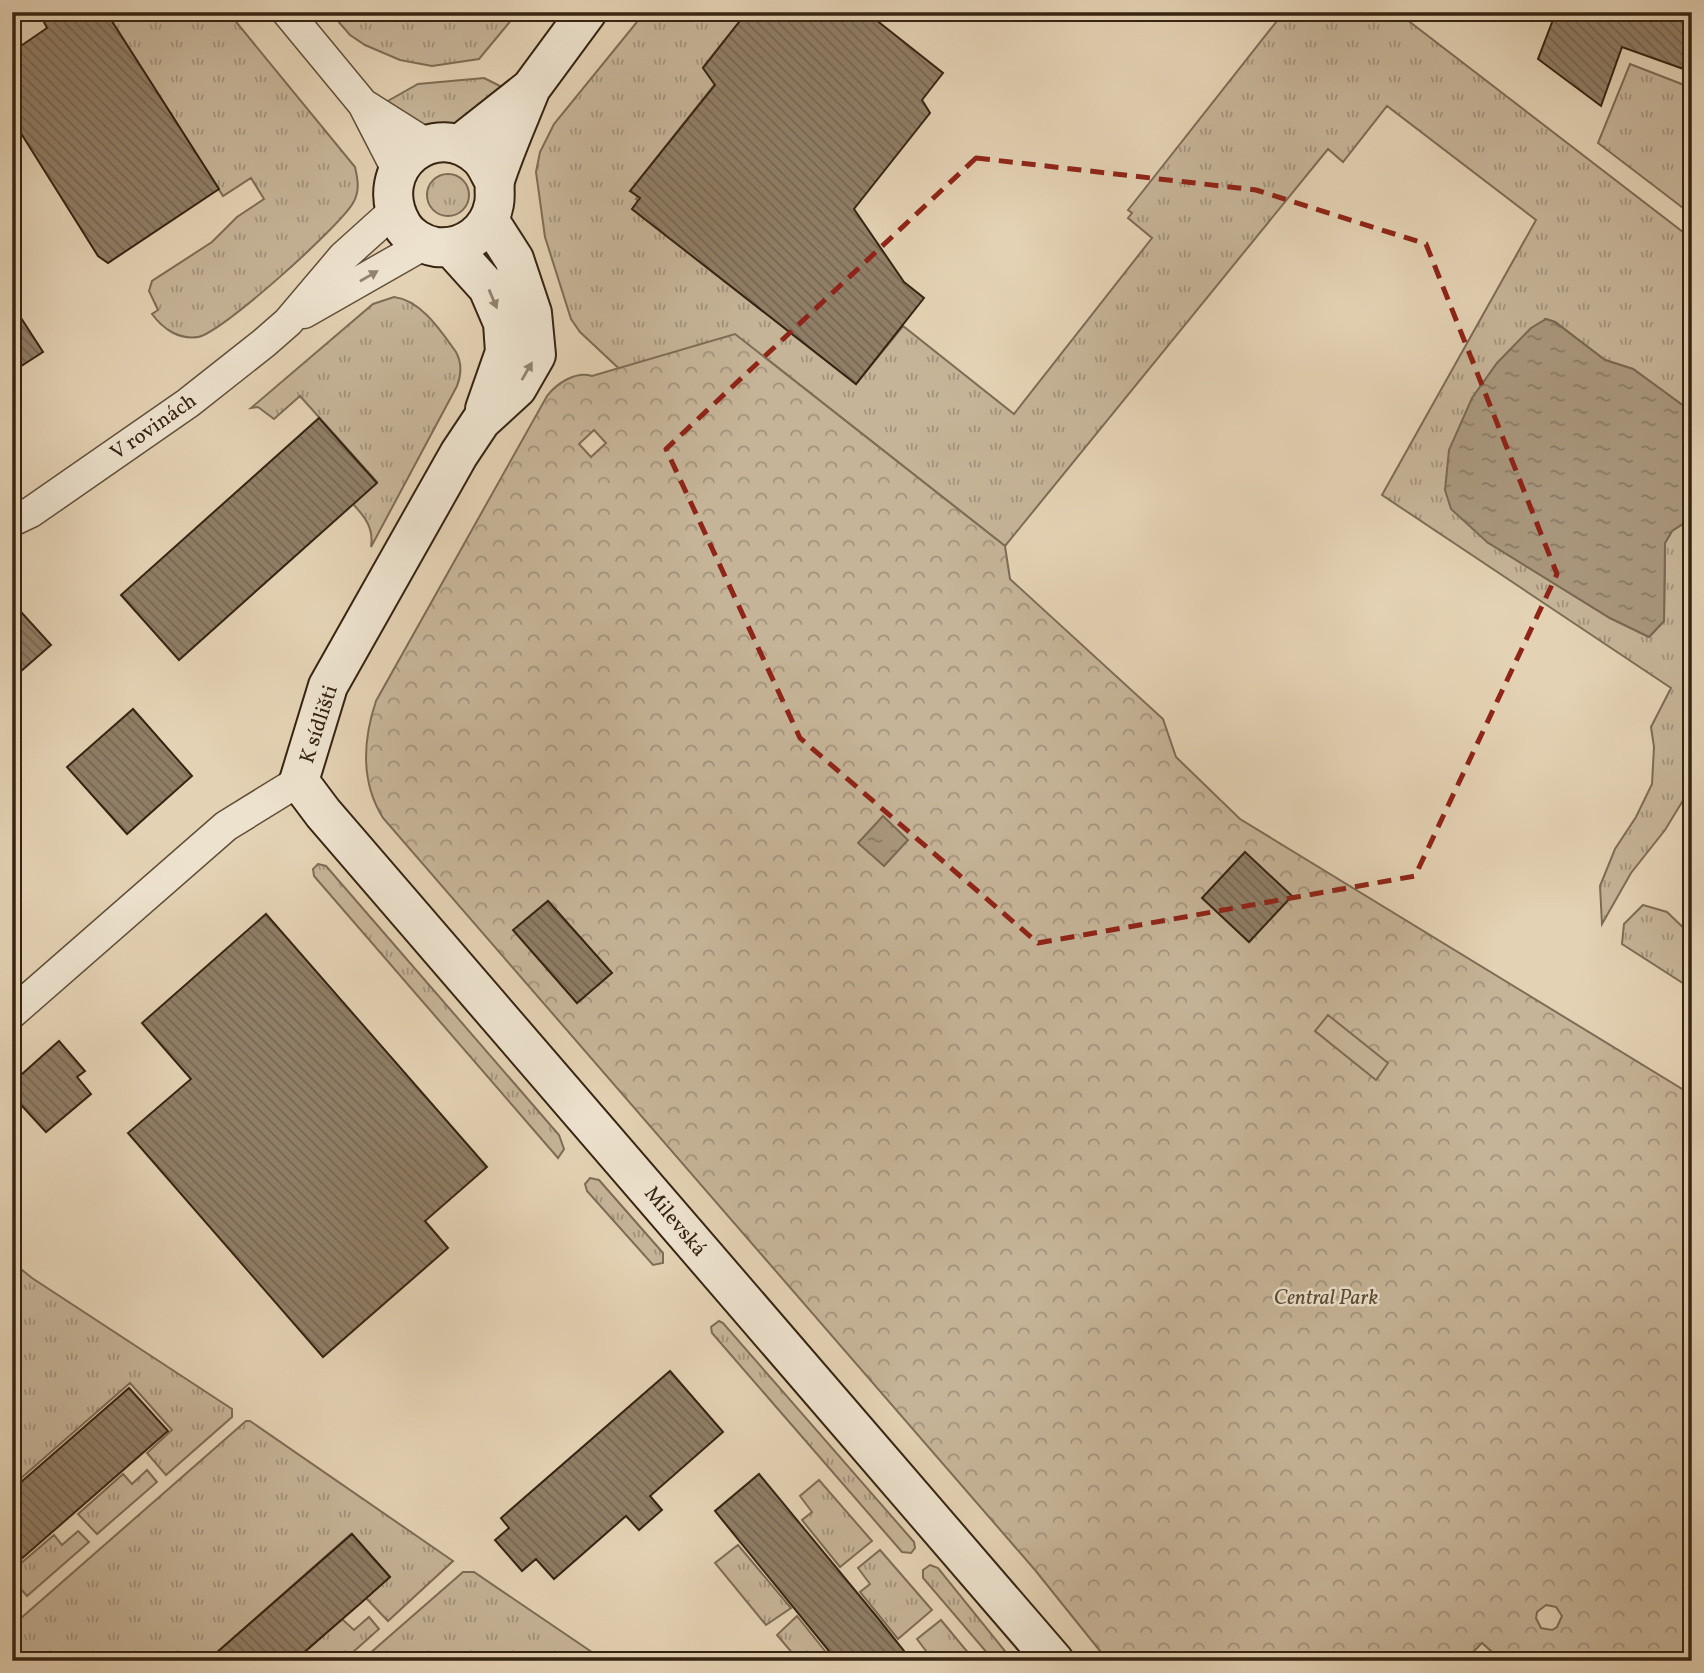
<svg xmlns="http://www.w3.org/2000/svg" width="1704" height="1673" font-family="Vollkorn,serif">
  <defs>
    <pattern id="grass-tufts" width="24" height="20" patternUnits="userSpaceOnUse" patternTransform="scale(1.75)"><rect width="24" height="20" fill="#c6b498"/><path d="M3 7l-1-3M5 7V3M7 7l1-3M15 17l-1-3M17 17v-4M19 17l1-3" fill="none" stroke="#a2927b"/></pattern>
    <pattern id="forest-crowns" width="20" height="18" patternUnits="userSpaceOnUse" patternTransform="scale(1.75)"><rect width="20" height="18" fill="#c6b498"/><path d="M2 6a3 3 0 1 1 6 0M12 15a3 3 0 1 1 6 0" fill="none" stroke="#a2927b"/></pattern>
    <pattern id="water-ripples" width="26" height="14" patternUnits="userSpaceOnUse" patternTransform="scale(1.75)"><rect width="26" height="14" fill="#a9977d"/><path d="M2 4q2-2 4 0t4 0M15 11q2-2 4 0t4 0" fill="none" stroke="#8a7b65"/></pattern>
    <pattern id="building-back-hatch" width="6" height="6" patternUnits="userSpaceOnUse" patternTransform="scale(1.75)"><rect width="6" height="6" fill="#907e66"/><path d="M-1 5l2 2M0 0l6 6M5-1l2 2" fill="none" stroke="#766753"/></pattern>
  </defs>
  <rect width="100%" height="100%" fill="#e4d2b4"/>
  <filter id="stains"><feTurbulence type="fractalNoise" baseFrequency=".00286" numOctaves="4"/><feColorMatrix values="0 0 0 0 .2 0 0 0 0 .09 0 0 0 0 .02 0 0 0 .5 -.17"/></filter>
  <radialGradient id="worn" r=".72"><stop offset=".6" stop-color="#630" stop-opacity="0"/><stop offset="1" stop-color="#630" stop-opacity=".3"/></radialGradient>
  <path fill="url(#grass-tufts)" stroke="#7e6c55" stroke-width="2" d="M106 12H228L355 167C358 180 360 191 353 203 340 226 222 333 198 337 179 340 163 329 152 314L158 310 149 291 152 281 212 242 237 217 264 199 251 178 223 196Z
    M330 12H518L479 59 432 66 400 60 365 45 350 35Z
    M645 12H747L703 67 718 80 631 190 638 197 636 199 638 201 632 209 856 384 903 326 1014 414 1152 238 1128 218 1132 213 1128 210 1284 12H1410L1406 19 1692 239V412L1633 369 1605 360 1555 322 1545 319 1487 542 1610 618 1649 637 1664 621 1665 543 1672 531 1692 518V789H1690L1665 830 1631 873 1602 924 1600 886 1615 849 1636 817 1652 784 1654 747 1651 727 1671 688 1382 495 1536 220 1387 106 1343 162 1328 149 1005 546 767 359 660 407 580 332 571 319 545 237 536 172 540 152 554 124Z
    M1630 64 1692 88V183L1683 208 1598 143Z
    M484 78 504 88 463 121C426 133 415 123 386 102L418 84Z
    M427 195a21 21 0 1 1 42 0a21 21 0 1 1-42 0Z
    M394 297C421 300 441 331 456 352 462 363 462 373 457 386L371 547C374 528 365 517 353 504L377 482 300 396 274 419 258 407 251 408 373 304Z
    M318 864 326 866 559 1135 564 1149 558 1158 314 876 313 869Z
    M1643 905 1667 912 1692 936V989L1622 944 1624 924Z
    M590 1178 599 1180 663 1253V1263L653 1265 587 1191 585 1184Z
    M12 1262 32 1278 232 1409V1417L166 1475 147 1453 172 1430 130 1383 12 1486Z
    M719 1321 723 1323 914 1542 915 1548 911 1553 902 1552 712 1333 711 1327Z
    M246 1421H250L453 1561 388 1621 366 1598 390 1577 351 1534 207 1661H12V1626Z
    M147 1470 157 1482 97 1534 78 1514 123 1474 132 1484Z
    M819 1480 872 1541 840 1567 802 1520 812 1512 800 1496Z
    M78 1531 89 1542 27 1596 12 1579V1571L54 1535 62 1545Z
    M738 1545 791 1608 766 1625 715 1563Z
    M880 1550 932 1610 898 1639 860 1592 870 1584 858 1568Z
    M930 1565 938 1568 1013 1661H994L923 1578V1570Z
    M463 1572H474L605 1661H361Z
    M797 1616 833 1661H799L777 1635Z
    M369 1617 379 1629 343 1661H299L297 1659 342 1619 354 1630Z
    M941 1620 975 1661H922L929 1655 917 1639Z"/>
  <path fill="url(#forest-crowns)" stroke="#7e6c55" stroke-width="2" fill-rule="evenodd" d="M735 334 1005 546 1010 579 1163 719 1176 757 1240 819 1692 1095V1661H1502L1482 1643 1472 1653 1481 1661H1108L1035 1570 383 818C360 781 363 740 376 701L547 396C557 383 576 371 592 376ZM594 430 606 443 591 457 579 444ZM1245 853 1292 896 1249 942 1203 898ZM548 901 611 973 577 1003 514 930ZM1546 1605 1556 1607 1562 1616 1557 1627 1552 1630 1541 1628 1536 1618 1537 1612Z"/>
  <path fill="#c6b498" stroke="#7e6c55" stroke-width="2" d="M1328 1015 1388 1063 1376 1080 1315 1031Z"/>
  <path fill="url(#water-ripples)" stroke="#7b6952" stroke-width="2" d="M1546 319 1555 322 1605 360 1633 369 1692 412V518L1672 531 1665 543 1664 621 1649 637 1610 618 1487 542 1451 509 1445 490 1449 450 1472 398 1497 363 1531 328Z
    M883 816 908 840 884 866 858 843Z"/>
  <path fill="url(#building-back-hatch)" stroke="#362412" stroke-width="2" d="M39 12H106L219 189 108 263 98 256 12 119V52L47 28Z
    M747 12H866L943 73 922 100 930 113 854 209 904 282 924 298 856 384 632 209 640 198 630 191 715 85 703 68Z
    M1556 12H1692V72L1622 47 1601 106 1538 59Z
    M12 304 43 352 12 372Z
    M319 418 377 483 179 660 121 595Z
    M12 602 51 645 12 679Z
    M133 709 192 776 127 834 67 767Z
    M1245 852 1292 896 1249 942 1202 898Z
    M548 901 612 973 577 1003 513 930Z
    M266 914 487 1167 425 1221 448 1248 323 1357 128 1133 191 1079 142 1023Z
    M59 1041 85 1071 77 1077 91 1094 46 1132 12 1095V1083Z
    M670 1371 723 1432 650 1496 662 1510 639 1530 626 1516 554 1579 536 1559 522 1571 495 1540 509 1528 501 1518Z
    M129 1388 168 1431 12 1567V1490Z
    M759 1474 877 1617 912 1661H837L715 1511Z
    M352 1534 390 1577 362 1602 294 1661H207Z"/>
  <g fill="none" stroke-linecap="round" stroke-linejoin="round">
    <defs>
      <path id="street" d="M287 12 363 104 397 170
        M363 104 428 145
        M304 313 425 244
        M12 521 31 512 188 403 264 343 288 322 343 257 394 211
        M12 1013 226 826 299 781"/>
      <path id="secondary" d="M459 145 531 88 587 12
        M494 181C490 174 486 164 480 158 436 115 369 167 402 225 408 236 423 245 436 247 465 250 489 231 494 204 496 195 493 186 496 177 506 147 519 118 531 88
        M489 220 514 259 532 313 536 355 517 388 481 421 459 454 328 686 299 781 323 813 1054 1661
        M451 247 488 288 503 323 505 352 485 409"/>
    </defs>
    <use href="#street" stroke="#62503a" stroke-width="33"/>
    <use href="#secondary" stroke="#362412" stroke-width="42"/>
    <use href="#street" stroke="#ede2ce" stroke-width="30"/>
    <use href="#secondary" stroke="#ede2ce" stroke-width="38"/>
  </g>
  <defs><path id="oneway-solid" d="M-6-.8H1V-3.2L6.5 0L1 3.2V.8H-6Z" transform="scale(1.75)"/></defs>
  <g fill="#928370">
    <use href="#oneway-solid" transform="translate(369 276) rotate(-30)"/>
    <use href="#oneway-solid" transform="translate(493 299) rotate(67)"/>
    <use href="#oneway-solid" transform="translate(527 371) rotate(-60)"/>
  </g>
  <path fill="none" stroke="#8f2418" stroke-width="5" stroke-dasharray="14 9" stroke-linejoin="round" d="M976 158 1256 190 1426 244 1557 574 1415 876 1038 943 800 738 666 449Z"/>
  <g text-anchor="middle" stroke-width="5" stroke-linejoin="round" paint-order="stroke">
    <g font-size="21" fill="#362412" stroke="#ede2ce">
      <text transform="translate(153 426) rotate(-35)" y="7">V rovinách</text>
      <text transform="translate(318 724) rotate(-72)" y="7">K sídlišti</text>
      <text transform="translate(676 1221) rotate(50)" y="7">Milevská</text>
    </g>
    <g font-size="21" font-style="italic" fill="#5a4834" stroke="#ede2ce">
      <text x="1326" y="1304">Central Park</text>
    </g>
  </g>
  <rect width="1704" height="1673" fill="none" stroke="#e4d2b4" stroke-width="42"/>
  <rect x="14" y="14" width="1676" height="1645" fill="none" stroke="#362412" stroke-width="3.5"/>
  <rect x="21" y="21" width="1662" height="1631" fill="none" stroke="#362412" stroke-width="2"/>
  <rect width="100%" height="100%" filter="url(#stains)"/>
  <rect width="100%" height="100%" fill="url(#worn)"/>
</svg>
